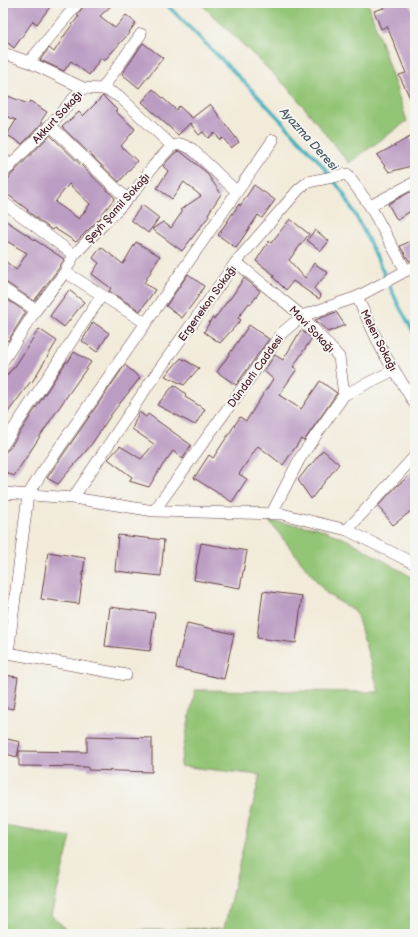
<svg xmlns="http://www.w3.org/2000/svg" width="418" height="937" font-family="'Balsamiq Sans',sans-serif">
  <rect width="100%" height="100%" fill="#f6f6f2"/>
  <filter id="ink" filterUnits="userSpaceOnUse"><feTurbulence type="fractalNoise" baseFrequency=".025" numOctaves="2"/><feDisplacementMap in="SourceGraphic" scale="8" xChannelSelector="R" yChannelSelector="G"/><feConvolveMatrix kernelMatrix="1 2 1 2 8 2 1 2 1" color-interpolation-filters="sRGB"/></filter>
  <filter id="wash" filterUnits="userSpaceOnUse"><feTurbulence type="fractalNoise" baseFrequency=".012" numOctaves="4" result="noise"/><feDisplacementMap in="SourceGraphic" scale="16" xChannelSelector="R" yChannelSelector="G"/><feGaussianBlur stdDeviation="0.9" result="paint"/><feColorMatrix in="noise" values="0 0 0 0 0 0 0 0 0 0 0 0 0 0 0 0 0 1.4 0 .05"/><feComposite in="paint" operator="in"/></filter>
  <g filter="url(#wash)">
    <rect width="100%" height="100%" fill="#f2ebda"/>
    <path fill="#93c576" stroke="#6e7250" d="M200 3H368L407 121 349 163 291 91Z
      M269 521 318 528 350 541 415 579V934H3V826L71 837 51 915 69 932 224 928 260 775 180 766 195 690 379 692 356 612 327 594Z"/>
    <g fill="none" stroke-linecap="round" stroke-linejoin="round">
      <path stroke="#40afbc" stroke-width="3.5" d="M165 3 255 93 319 161 344 194 367 237 399 306 415 335"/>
    </g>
    <g id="blocks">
      <path fill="#bb9cc3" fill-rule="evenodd" d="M3 3H53L37 24 33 21 14 48 3 39Z
        M85 3H114L100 16 115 28 126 15 136 23 129 32H130L104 61 101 58 89 75 71 61 64 71 40 60 49 48 54 52 66 33 79 16 77 15 83 7Z
        M380 3H408L415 13V108L399 75 406 73 387 26 381 29 374 11 384 8Z
        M143 43 163 58 139 88 122 74Z
        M153 89 176 110 179 106 192 118 210 104 239 142 231 148 223 138 220 140 215 133 208 138 203 132 199 135 190 123 178 135 142 102Z
        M8 96 28 104 30 101 47 112 41 121 43 122 22 144 7 135 16 120 3 115V108Z
        M103 96 117 110 115 111 135 129 121 146 137 161 119 182 62 127 79 112 83 116Z
        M50 135 115 198 101 215 102 216 76 242 54 228 52 230 27 211 28 210 3 191V186L12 174ZM69 184 90 204 79 219 55 202Z
        M410 137 415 148V165L389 172 377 155Z
        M180 151 206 172 221 194 208 214 209 216 182 251 152 229 163 222 171 228 182 212 180 210 201 196 184 182 172 199 157 188 168 171 163 166 176 152Z
        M254 185 275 200 262 218 258 215 236 248 218 235 239 204 240 206Z
        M410 192 415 204V208L397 220 388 204Z
        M142 205 159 218 148 233 131 220Z
        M3 219 64 259 59 268 34 301 7 283 3 282V259L16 270 27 253 3 239Z
        M290 219 309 234 289 260 305 278 314 263 328 273 314 288 321 296 319 299 293 281 286 290 273 277 274 275 256 261 269 241 271 243Z
        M315 230 329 241 321 251 307 240Z
        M415 239V258L409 261 400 246Z
        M136 242 160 256 144 283 155 290 140 311 109 291 111 288 92 274 99 263 93 258 101 247 123 264Z
        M188 274 204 286 197 298 182 318 166 306Z
        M244 278 260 291 251 304 249 303 238 318 241 320 220 343 204 332 212 318 214 319 229 299H230Z
        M69 290 84 302 64 327 50 316Z
        M5 298 26 312 8 341 3 337V301Z
        M336 312 345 325 328 332 315 320Z
        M93 322 109 333 97 352 82 341Z
        M249 325 269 339 236 385 217 372Z
        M39 329 57 341 32 382 31 381 3 419V380L13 368H14Z
        M301 330 312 338 293 367 297 369 279 395 301 409 320 381 337 393 304 441 301 439 283 465 258 446 239 474 247 479 232 502 194 478 209 455 213 458 240 417 246 421 273 379 264 371 275 355 283 360Z
        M74 352 91 362 56 412 14 476 3 471V454L9 449 66 362H68Z
        M181 358 199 368 184 385 165 376Z
        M125 365 140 378 113 412 91 445 58 484 47 478Z
        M174 385 186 394 185 397 205 409 195 425 157 405Z
        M139 412 146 417 148 414 191 445 183 459 173 451 160 469 149 487 129 481 132 477 108 459 120 446 141 459 154 444 132 429Z
        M323 450 339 464 311 499 298 480 309 466H310Z
        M415 471V508L393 525 378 506 398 485Z
        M118 535 164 540 161 576 115 571Z
        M201 543 247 551 240 588 194 580Z
        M48 552 85 558 79 604 41 599Z
        M263 591 302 596 296 643 257 638Z
        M110 607 155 613 150 651 105 646Z
        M187 623 234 634 224 679 176 668Z
        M3 675 18 677 13 709 3 707Z
        M87 736 152 738V772L88 770V767L19 766V751L87 752Z
        M3 738 20 742 17 757 3 753Z"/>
    </g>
  </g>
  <g filter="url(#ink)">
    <use href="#blocks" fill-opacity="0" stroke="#633e45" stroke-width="1"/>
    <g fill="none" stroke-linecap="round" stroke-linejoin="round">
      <defs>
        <path id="street" d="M3 53 29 62 83 88
          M29 62 78 3
          M102 89 109 91 121 98 172 146
          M50 125 127 199
          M172 146 181 144 192 149 237 192
          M3 158 10 167
          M3 173 50 125 83 88 102 89 141 34
          M3 202 74 255
          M236 262 302 316 339 357 344 395
          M406 271 370 206 415 182
          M65 272 74 255 135 191 154 165 172 146
          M3 289 36 310
          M357 297 383 352 415 404
          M3 361 36 310 65 272 102 295
          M3 445 102 295 146 323
          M415 456 347 530 415 564
          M3 493 73 498 154 511 282 333 302 316 357 297 415 266
          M73 498 151 381 236 262 299 189 308 182 347 174 370 206
          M154 511 282 514 347 530
          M272 513 300 458 344 395 394 370
          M3 652 126 675
          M8 653 28 495 41 474 273 140"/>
      </defs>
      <use href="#street" stroke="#633e45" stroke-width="12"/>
      <use href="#street" stroke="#fff" stroke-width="11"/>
    </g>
  </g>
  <g text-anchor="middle" stroke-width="4" stroke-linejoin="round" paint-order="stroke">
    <g font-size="11" fill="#4a1f2b" stroke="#f6f6f2">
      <text transform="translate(57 117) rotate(-47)" y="4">Akkurt Sokağı</text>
      <text transform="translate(117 208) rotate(-48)" y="4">Şeyh Şamil Sokağı</text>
      <text transform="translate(207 303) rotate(-54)" y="4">Ergenekon Sokağı</text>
      <text transform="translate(312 329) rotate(46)" y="4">Mavi Sokağı</text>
      <text transform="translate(379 340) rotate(63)" y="4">Melen Sokağı</text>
      <text transform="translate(255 371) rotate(-54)" y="4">Dündarlı Caddesi</text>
    </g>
    <g font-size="12" font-style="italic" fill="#465965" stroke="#f6f6f2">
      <text transform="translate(309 139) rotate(48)" y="4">Ayazma Deresi</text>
    </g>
  </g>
  <rect width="418" height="937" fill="none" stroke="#f6f6f2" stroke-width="16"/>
</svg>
